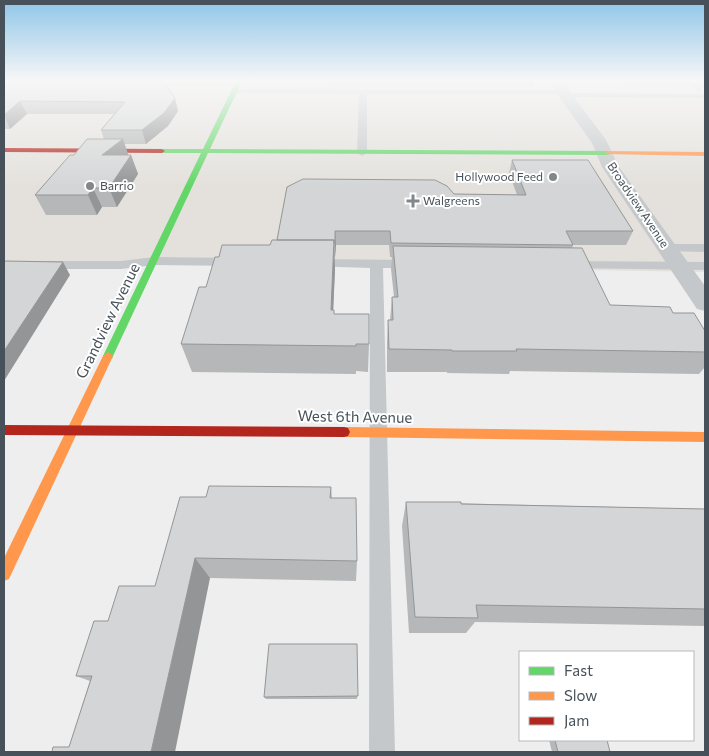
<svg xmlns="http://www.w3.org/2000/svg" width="709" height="756" font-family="Commissioner,sans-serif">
  <rect width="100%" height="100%" fill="#eee"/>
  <path fill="#e4e1dc" d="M100 81H705V272L148 263H4V84Z"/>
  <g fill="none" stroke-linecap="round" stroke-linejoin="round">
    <path fill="#c5c8ca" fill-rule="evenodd" d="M141 82H237L241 84 237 86H144L140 84Z
      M231 89 563 90 567 93 705 94V98L565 97 561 94H367V153L362 156 357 153 359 94 234 93H231Z
      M666 244H705V252L662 251 660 248 662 245Z
      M154 257 236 258 242 262 236 266 154 265 121 269H4V261H121Z
      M313 259 413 260 419 264 413 268H383L395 752H369L370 268 308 266 307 263 308 260Z
      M570 261 705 262V270L565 268 563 265Z"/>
    <path fill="#c5c8ca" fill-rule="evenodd" d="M548 81H562L606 140 619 167 705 286V311L697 309 602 167 592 143Z"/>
    <path fill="#63d668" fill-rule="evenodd" d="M236 81H242L210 149 608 151 611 153 608 155 208 153 113 356 112 359H104L103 356 201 153H162L159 151 162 149H203Z"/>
    <path fill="#ff974d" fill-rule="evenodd" d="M608 151 705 152V156L606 154 605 153Z
      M108 352 113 356 9 579 4 581V558L103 356Z
      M344 427 705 432V442L344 437 340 436 338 432 340 428Z"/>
    <path fill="#b3261e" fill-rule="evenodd" d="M4 148 162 149 165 151 162 153 4 152Z
      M4 425 344 427 348 428 350 432 348 436 344 437 4 435Z"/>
  </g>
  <path fill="#b6b7b8" d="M4 81 178 111 168 126 146 144H124L128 155H131L138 174 117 207H102L97 215H46L35 195 74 155 104 139 101 130 114 114H27L10 129H4Z
    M329 81H535L533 86H329Z
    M619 81H705V86L704 85 700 92 692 86H624Z
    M512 160 633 231 626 245H573L572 248 610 305 673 313 705 331V367L699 374 510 371 509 374 447 373V372H387V342L388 320H390L392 297H394L391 269 392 257H390L389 245H336L335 257H334L335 269 333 310H334V314L369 344 368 372 356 371V374L192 372 181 344 219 257 270 245 277 240 454 194 517 195 509 173Z
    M331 487 332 498 357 561 356 581 210 578 69 747 90 681 76 676 108 621 155 586 206 497Z
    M406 502 705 509V626L475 622 466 633H409L402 526Z
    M357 644V699H266L264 697Z
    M549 740H607L610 752H552Z"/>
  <path fill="#949596" d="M175 98 178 111 168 126 146 144 142 130Z
    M20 101 27 114 10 129 4 115Z
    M123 139 129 157 131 155 138 174 117 207 109 188 102 155Z
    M93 188 102 207 97 215 88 195Z
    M335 231 336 245 335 257Z
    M334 240 335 269 332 338 331 310Z
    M63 262 70 275 4 381V351Z
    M195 558 210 578 175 752H151Z"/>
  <path fill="#d4d5d6" stroke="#949596" d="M4 81H163L175 98 164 113 142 130H101L125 102 20 101 4 115Z
    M87 139H123L102 155H131L109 188H93L88 195H35L70 155H74Z
    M512 160H588L633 231H566L573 245 391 243 390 231H335V243H334V240H277L287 187 303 179 435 180 447 186 454 194 526 195Z
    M272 240H334L331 310H334V314H369V344H356V346L181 344 199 287H206L215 257H219L222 245H270Z
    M393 246 582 248 610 305 670 307 673 313H694L705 331V352L516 349 517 351H452V350L389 349 388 320H393L392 297H398Z
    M4 261 63 262 4 351Z
    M209 486 331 487 330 498H356L357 561 195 558 151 752H52L53 747H69L92 676H76L94 621H108L119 586H155L180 497H206Z
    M406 502H461V504L705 509V609L476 605 478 618 415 617Z
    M269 644H357L358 696 264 697Z
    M555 740H607L610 752H558Z"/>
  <linearGradient id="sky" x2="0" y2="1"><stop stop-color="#8fc5e8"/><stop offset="0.43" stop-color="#f7f7f7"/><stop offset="1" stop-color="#f7f7f7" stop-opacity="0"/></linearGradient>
  <rect width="709" height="187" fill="url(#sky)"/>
  <g fill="#81888d" stroke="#fff" stroke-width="2">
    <circle cx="553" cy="177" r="5"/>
    <circle cx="90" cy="186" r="5"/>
    <path d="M410.5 193.5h5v5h5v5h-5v5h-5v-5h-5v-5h5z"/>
  </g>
  <g text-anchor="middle" stroke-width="4" stroke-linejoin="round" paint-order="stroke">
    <g font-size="12" fill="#465159" stroke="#fff" text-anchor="start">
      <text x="543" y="181" text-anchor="end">Hollywood Feed</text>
      <text x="100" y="190">Barrio</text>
      <text x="423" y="205">Walgreens</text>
    </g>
    <g font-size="12" fill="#465159" stroke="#fff">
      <text transform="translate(638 205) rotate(56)" y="4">Broadview Avenue</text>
    </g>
    <g font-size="15" fill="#465159" stroke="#fff">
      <text transform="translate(108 321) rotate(-64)" y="5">Grandview Avenue</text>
      <text transform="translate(355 417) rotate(1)" y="5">West 6th Avenue</text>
    </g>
  </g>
  <rect width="709" height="756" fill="none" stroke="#465159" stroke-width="10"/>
  <rect x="519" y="651" width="175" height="90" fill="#ffffff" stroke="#b5b9bd"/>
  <rect x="529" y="667" width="25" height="8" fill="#63d668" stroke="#b5b9bd"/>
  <text x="564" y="676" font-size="15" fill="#465159">Fast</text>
  <rect x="529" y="692" width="25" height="8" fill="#ff974d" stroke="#b5b9bd"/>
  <text x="564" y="701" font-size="15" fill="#465159">Slow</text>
  <rect x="529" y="717" width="25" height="8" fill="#b3261e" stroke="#b5b9bd"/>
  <text x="564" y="726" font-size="15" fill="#465159">Jam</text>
</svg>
